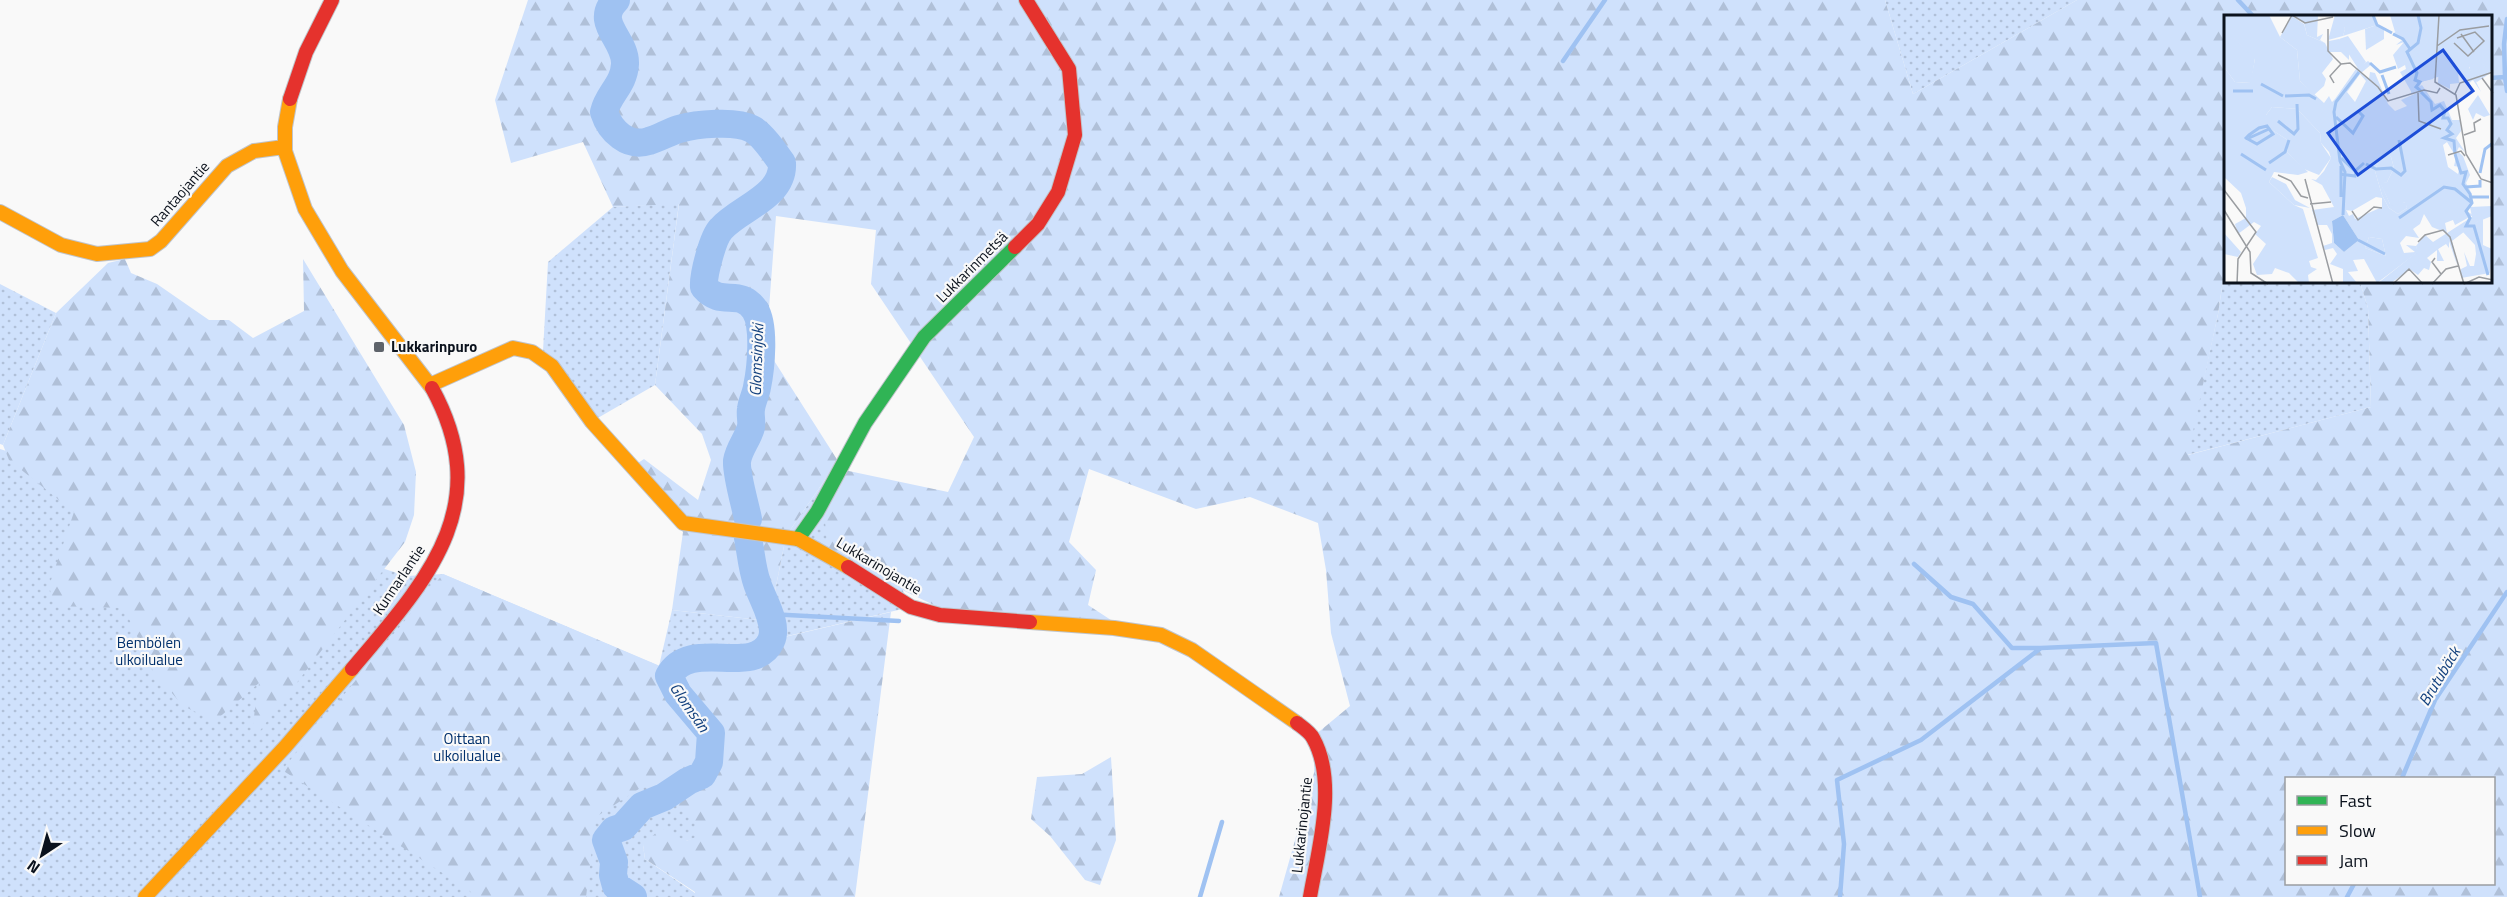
<svg xmlns="http://www.w3.org/2000/svg" width="2507" height="897" font-family="'Titillium Web',sans-serif">
  <defs>
    <pattern id="green-dots" width="8" height="8" patternUnits="userSpaceOnUse" patternTransform="scale(1.5)"><rect width="8" height="8" fill="#cfe1fc"/><path d="M2 2h.1M6 6h.1" fill="none" stroke="#b0c0d8" stroke-width="1.8" stroke-linecap="round"/></pattern>
    <pattern id="forest-firs" width="22" height="20" patternUnits="userSpaceOnUse" patternTransform="scale(1.5)"><rect width="22" height="20" fill="#cfe1fc"/><path d="M5 1l3.5 6h-7zM16 11l3.5 6h-7z" fill="#b0c0d8"/></pattern>
  </defs>
  <rect width="100%" height="100%" fill="#f9f9f9"/>
  <path fill="url(#green-dots)" d="M1885 0H2077L1913 94Z
    M679 203 655 385 596 419 543 351 548 262 613 207Z
    M2225 267V282H2360L2368 308 2371 407 2187 455 2218 314Z
    M0 284 56 313 3 445 0 444Z
    M0 449 407 576 443 574 659 666 672 610 769 621 786 536 838 461 911 607 660 666 696 822V838L686 841 643 845 645 859 695 893V897H0Z"/>
  <path fill="url(#forest-firs)" fill-rule="evenodd" d="M528 0H1885L1913 94 2077 0H2507V897H1279L1314 773 1315 735 1350 706 1331 633 1326 570 1318 523 1250 497 1196 509 1089 469 1069 542 1096 570 1088 605 1114 622 942 609 828 554 824 510 844 470 948 492 974 437 871 284 876 230 776 216 766 348 838 461 786 536 769 621 672 610 683 532 635 465 644 459 698 500 711 460 702 434 655 385 679 204 613 207 583 142 511 163 495 100ZM2225 16H2490V282H2360L2368 308 2371 407 2188 455 2218 314 2225 267ZM2286 778H2494V884H2286Z
    M125 259 131 273 157 284 209 320H229L253 338 304 311 303 259 404 425 416 472 414 515 405 542 259 732 253 723 259 683 215 721 183 706 153 671 124 608 54 606 49 586 74 512 9 460 3 445 56 313 108 263Z
    M443 574 660 666 891 612 855 897H695V892L645 859 643 845 661 828 686 841 696 837V822L648 783 596 817 586 897H475L469 890 282 770Z
    M1111 757 1116 840 1100 885 1085 880 1050 836 1031 819 1037 777 1082 774Z"/>
  <g fill="none" stroke-linecap="round" stroke-linejoin="round">
    <path stroke="#9fc2f2" stroke-width="4.5" d="M2238 0 2253 16
      M1563 61 1605 0
      M2505 77 2504 44 2507 19
      M2490 78 2505 77 2507 91
      M1914 564 1951 597 1973 604 2012 648H2041
      M769 614 899 621
      M2402 778 2435 700 2507 592
      M1200 897 1222 822
      M1840 897 1844 844 1837 780 1921 740 2041 648 2156 643 2200 897
      M2347 897 2354 884"/>
    <path stroke="#9fc2f2" stroke-width="28" d="M616 0C593 23 626 39 625 64 624 85 608 94 604 112 610 131 628 148 649 141 659 138 669 132 679 129 696 124 736 120 752 129 762 134 775 153 782 163 784 197 739 208 721 229 713 237 703 275 704 287 722 308 739 287 755 310 765 326 761 368 757 387 756 394 752 401 751 409 750 415 752 421 751 427 748 439 739 448 737 461 736 474 745 504 748 519
      M633 897 616 886 613 875 614 862 606 840 614 830 623 827 642 806 664 797 688 781 702 775 709 762 711 733 678 694 669 676C690 637 754 678 771 641 779 624 762 599 757 583 752 569 751 553 748 538"/>
    <defs>
      <path id="fast" d="M798 539 817 512 865 423 924 337 1015 247"/>
      <path id="slow" d="M290 99 285 127V151L305 209 342 271 432 388
        M0 212 61 245 97 254 150 249 161 241 227 166 254 151 284 147
        M430 385 513 348 532 352 552 366 592 422 683 523 798 539 848 567
        M1030 622 1114 628 1161 635 1192 650 1297 723
        M145 897 285 747 352 669"/>
      <path id="jam" d="M290 99 306 52 332 0
        M1015 247 1038 224 1058 192 1075 135 1069 69 1026 0
        M848 567 911 607 940 615 1030 622
        M352 669C426 581 497 507 432 388
        M1297 723C1302 727 1310 732 1313 738 1338 782 1318 850 1310 897"/>
    </defs>
    <use href="#fast" stroke="#c0c4ca" stroke-width="16"/>
    <use href="#slow" stroke="#c0c4ca" stroke-width="16"/>
    <use href="#jam" stroke="#c0c4ca" stroke-width="16"/>
    <use href="#fast" stroke="#30b455" stroke-width="14"/>
    <use href="#slow" stroke="#ff9f0a" stroke-width="14"/>
    <use href="#jam" stroke="#e5322d" stroke-width="14"/>
  </g>
  <rect fill="#5e636a" stroke="#f9f9f9" stroke-width="2" x="373" y="341" width="12" height="12" rx="3"/>
  <g text-anchor="middle" stroke-width="4.5" stroke-linejoin="round" paint-order="stroke">
    <g font-size="15" fill="#0b121d" stroke="#f9f9f9">
      <text transform="translate(180 194) rotate(-49)" y="5">Rantaojantie</text>
      <text transform="translate(972 267) rotate(-45)" y="5">Lukkarinmetsä</text>
      <text transform="translate(879 566) rotate(31)" y="5">Lukkarinojantie</text>
      <text transform="translate(399 580) rotate(-56)" y="5">Kunnarlantie</text>
      <text transform="translate(1302 825) rotate(-84)" y="5">Lukkarinojantie</text>
    </g>
    <g font-size="15" font-weight="bold" fill="#0b121d" stroke="#f9f9f9" text-anchor="start">
      <text x="391" y="352">Lukkarinpuro</text>
    </g>
    <g font-size="15" fill="#00306c" stroke="#f9f9f9">
      <text x="149" y="648">Bembölen<tspan x="149" dy="17">ulkoilualue</tspan></text>
      <text x="467" y="744">Oittaan<tspan x="467" dy="17">ulkoilualue</tspan></text>
    </g>
    <g font-size="16" font-style="italic" fill="#12407d" stroke="#f9f9f9">
      <text transform="translate(756 360) rotate(-88)" y="6">Glomsinjoki</text>
      <text transform="translate(2439 676) rotate(-59)" y="6">Brutubäck</text>
      <text transform="translate(690 707) rotate(55)" y="6">Glomsån</text>
    </g>
  </g>
  <g transform="translate(2224 15)">
    <rect width="268" height="268" fill="#f9f9f9"/>
    <path d="M111 0H117L121 14 119 21 104 25ZM166 0H268V55L264 59 258 47 245 52 257 77 249 65 243 70 234 56 197 67 195 78H187L191 58 179 39 185 35 174 15 171 17ZM0 13 31 43 27 68 11 67 0 52ZM124 21 142 47 135 55 115 24ZM48 92 73 94 96 118 97 128 107 143 95 160 80 154 63 137 65 126 42 111V100ZM158 135 167 142 170 153 163 167 157 169 166 189 182 187 183 193 174 199 165 193 158 180 151 156ZM48 162 62 169 71 185 86 193 70 190 45 167ZM268 191V201L253 207 228 226 233 250 225 226 167 268 153 269 193 237 192 231 201 220 209 227 248 202 246 192ZM145 222 158 224 162 241 141 233Z" fill="#cfe1fc"/>
    <path d="M0 0H45L56 22 73 35 76 66 100 88 105 81 108 87 111 84 132 54 144 46 148 49 137 58 145 64 146 57 151 58 164 89 171 96 183 91 177 85 195 77 193 73 198 70 211 89 220 86 228 105H236L237 116 232 123 241 137 235 132 233 136 239 141 246 160 242 168 248 179 244 197 249 200 231 210 229 205 221 208 223 218 208 212 200 199 196 209 189 214 195 223 182 221 176 228 180 238 191 237 182 230 192 231 194 237 153 268 140 244 129 245 134 256 124 257 133 268H119V254L106 249 113 239 109 233 101 235 99 231 108 228V219L103 210H93L88 195 110 192 98 170 87 164 92 165 100 156 107 143 105 137 97 128 96 118 73 94 48 92 42 100V111L65 126 63 137 84 157 74 160 50 157 45 167 70 190 79 194 94 243 85 246 87 252 93 254 84 260 85 268H75L65 258 51 253 48 259 33 260 29 249 42 229 31 219 37 211 30 207 14 219 11 209 22 203V193L17 178 0 162V52L11 67 26 68 31 44 0 14ZM136 59 142 66 131 87 123 77ZM223 127 232 142 230 151 236 152 234 159 224 152 219 130ZM158 136 167 142 170 153 163 167 156 168 166 189 170 192 181 187 183 193 174 199 165 193 158 180 151 156ZM152 182 158 183V192L131 204 129 199 125 201 122 195 128 196ZM119 200 135 225 120 237 110 228 108 206ZM145 222 158 224 162 241 141 233ZM70 0H94L93 22 99 19 96 25 101 28 83 20 80 8ZM115 0H150L153 10 119 21 121 14ZM173 0H214L210 37 191 39 197 44V51L210 50 209 64 196 67 188 78 176 57 182 54 181 50 174 54 169 40 180 27 172 30 178 25 169 19 174 14 169 5ZM115 24 125 35V45L117 37H105V26ZM255 35 260 41 268 40V44L259 48 265 59 253 67 248 64 244 45ZM215 50H226L234 56 235 68 226 69V74L214 68ZM254 80 266 100 260 102 252 98 249 105 244 94ZM259 203V230L268 234 266 258 237 263V254L243 251 240 237 246 251H250L252 239 251 230 238 216ZM0 218 17 237 14 242 0 239ZM225 225V233L222 229 214 234 220 246H213V235L203 243 207 247 205 255 200 253 194 260 184 253Z" fill="#cfe1fc" fill-rule="evenodd"/>
    <path d="M68 1 80 9 83 20 101 28 109 44 98 58 102 64 100 71 90 80 76 66 73 35 56 22Z" fill="#cfe1fc"/>
    <path d="M153 10 160 14V24L142 35 141 14Z" fill="#cfe1fc"/>
    <path d="M119 200 135 225 120 237 110 228 108 206Z" fill="#9fc2f2"/>
    <path fill="none" stroke="#9fc2f2" stroke-width="3" d="M149 0 153 10 168 18M194 0 197 13 194 28 183 37 193 58 191 65 196 67 192 72 197 76M169 19 179 24 186 34M146 48 156 57 172 52M158 60 165 79M37 69 59 81M9 76H29M197 77 207 87 208 95 216 90 221 96 219 103H224L227 109 223 115 228 119 220 123 230 126 231 139M61 81 85 80 92 84M112 102 129 118 139 101 134 96M54 106 70 119 74 114 73 89M25 123 45 114M21 124 25 120 35 113 43 111 49 119 33 129 22 123M17 139 42 155M231 139 237 158 242 157 239 169 246 179 248 188 242 196 246 203 242 211H250L264 260M117 143 131 156 140 148M45 148 61 137 65 125M142 149 152 154 167 153 177 160 181 156 175 125M256 158 261 134 269 128M116 159 131 161 132 157M242 172 256 171V165M117 182V151M246 182H265M119 200 121 157 116 146 110 97 112 87 135 57M175 203 220 172 231 174 247 187M134 225 161 239"/>
    <path fill="none" stroke="#9a9da1" stroke-width="1.5" d="M215 0 211 67 232 80 242 139 257 164 269 168M104 14V36L117 49M58 18 68 0 81 8 109 2M237 19 250 37M230 28 244 41 260 26 251 17 233 23M213 31 236 15 265 11M117 49 126 48 154 72 164 86 200 75 213 78 216 73M258 63 269 78M110 68 106 61 117 49M194 78 195 106 217 114M231 79 236 68 269 57M240 120 251 116 250 108 257 104M224 140 237 136 241 141M54 160 67 166 77 181 84 183M81 164 109 269M0 175 32 217 14 244 13 269M86 189 107 187M0 195 26 237 27 258 44 269M128 196 134 205 150 192 158 193M194 227 201 220 219 215 226 222 240 269M211 243 208 247 217 259M169 269 185 254 199 269M208 269 222 254 234 251M240 269 255 262 269 265"/>
    <path fill="#1d4ed8" fill-opacity="0.15" stroke="#1d4ed8" stroke-width="3" d="M219 35 249 76 134 160 104 118Z"/>
    <rect width="268" height="268" fill="none" stroke="#0b121d" stroke-width="3"/>
  </g>
  <rect x="2285" y="777" width="210" height="108" fill="#f9f9f9" stroke="#9a9da1" stroke-width="1.5"/>
  <rect x="2297" y="796" width="30" height="9" fill="#30b455" stroke="#9a9da1" stroke-width="1.5"/>
  <text x="2339" y="807" font-size="18" fill="#0b121d">Fast</text>
  <rect x="2297" y="826" width="30" height="9" fill="#ff9f0a" stroke="#9a9da1" stroke-width="1.5"/>
  <text x="2339" y="837" font-size="18" fill="#0b121d">Slow</text>
  <rect x="2297" y="856" width="30" height="9" fill="#e5322d" stroke="#9a9da1" stroke-width="1.5"/>
  <text x="2339" y="867" font-size="18" fill="#0b121d">Jam</text>
  <g transform="translate(42 855) rotate(216)" stroke="#f9f9f9" stroke-width="4.5" paint-order="stroke">
  <path d="M0-4.5L10 22L0 15L-10 22Z" fill="#0b121d"/>
  <text y="-9" font-size="16" font-weight="bold" text-anchor="middle" fill="#0b121d">N</text>
  </g>
</svg>
